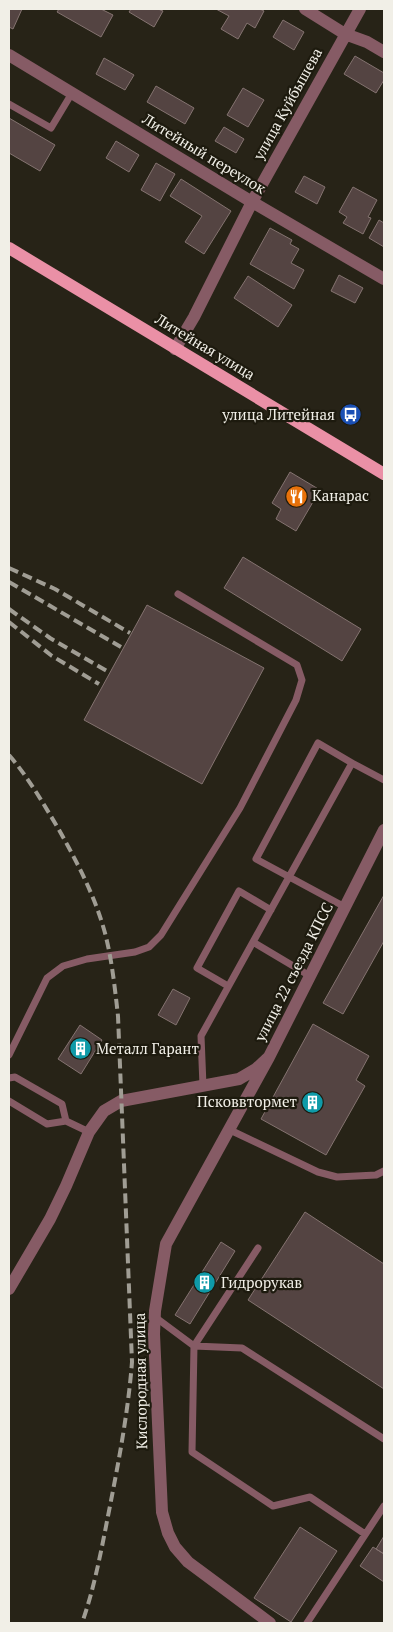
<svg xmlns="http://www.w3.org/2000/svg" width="393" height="1632" font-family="'PT Serif',serif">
  <rect width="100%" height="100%" fill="#272317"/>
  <path fill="#544442" stroke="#847370" d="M9 9H22L13 29 9 27Z
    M59 9H101L113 15 101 37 57 12Z
    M131 9H158L163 11 154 27 129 12Z
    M216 9H260L264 11 255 28 247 23 238 39 221 29 229 16Z
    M283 20 304 32 294 50 273 37Z
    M355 56 384 73V80L376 93 344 74Z
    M104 58 134 75 125 90 96 74Z
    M156 86 194 108 185 124 147 102Z
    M243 88 264 100 248 127 227 115Z
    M9 118 55 145 40 171 9 153Z
    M224 127 244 139 236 153 215 141Z
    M116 141 139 155 129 172 106 158Z
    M156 163 175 174 160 201 141 190Z
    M304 176 325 187 317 204 295 192Z
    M181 179 231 211 204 254 185 242 202 216 170 196Z
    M353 187 377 200 368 217 371 218 363 234 343 223 347 217 339 212Z
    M379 220 384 223V247L369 238Z
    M270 228 292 240 290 244 299 249 291 263 304 270 294 289 250 264Z
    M339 275 363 288 355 303 331 291Z
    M248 276 292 305 278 327 234 298Z
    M290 472 320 490 296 531 276 519 281 509 272 503Z
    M243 557 361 629 342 661 224 588Z
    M147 605 264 668 202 784 84 720Z
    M384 895V941L343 1014 323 1003Z
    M173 989 190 998 176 1025 158 1015Z
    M313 1024 369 1056 356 1080 365 1086 326 1155 261 1119Z
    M80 1025 102 1040 81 1074 58 1059Z
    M305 1212 384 1264V1389L248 1300Z
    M221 1242 235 1251 190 1324 175 1315Z
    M300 1527 337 1551 291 1622 254 1598Z
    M384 1536V1554L376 1549Z
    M373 1547 384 1554V1582L360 1566Z"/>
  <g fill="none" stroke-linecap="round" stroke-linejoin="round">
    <path stroke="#865b65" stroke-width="7" d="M9 104 51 128 72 93
      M345 907 256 859 318 743 352 763
      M253 942 310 976
      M228 986 197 968 239 891 271 910
      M9 1055 47 978 63 966 87 959 135 952 149 947 161 935 240 808 296 700 302 680 297 665 178 594
      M9 1078 15 1077 62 1104 66 1121
      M203 1086 201 1036 352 763 384 780
      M9 1101 47 1124 66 1121 89 1132
      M230 1130 318 1172 337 1177 376 1175 384 1171
      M155 1317 194 1346 258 1248
      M365 1534 310 1497 273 1506 192 1452 194 1346 242 1348 384 1439
      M307 1623 384 1506"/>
    <path stroke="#865b65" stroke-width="12" d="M305 9 345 34 367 42 384 52
      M9 55 252 202 384 279
      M175 349 194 317 252 202 360 9
      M269 1057 166 1244 155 1311 154 1334 162 1512 168 1533 175 1547 188 1562 270 1623
      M9 1289 50 1219 66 1186 89 1132 104 1111 121 1101 239 1079 256 1069 269 1057 384 830"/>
    <path stroke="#ea90a6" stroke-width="12" d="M9 248 384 474"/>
    <path stroke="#a09d94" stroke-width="4" stroke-dasharray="10 5" stroke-linecap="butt" d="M9 568 55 589 130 633
      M9 582 121 647
      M9 609 50 638 107 671
      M9 622 52 656 99 684
      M9 755C28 777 43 803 58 828 77 862 95 896 105 933 112 960 115 989 118 1016L132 1362C128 1414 118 1465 108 1516 101 1552 94 1589 82 1623"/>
  </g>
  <defs>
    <symbol id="bus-disc" viewBox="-11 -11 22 22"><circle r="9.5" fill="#1a4fb4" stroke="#1d1a0e"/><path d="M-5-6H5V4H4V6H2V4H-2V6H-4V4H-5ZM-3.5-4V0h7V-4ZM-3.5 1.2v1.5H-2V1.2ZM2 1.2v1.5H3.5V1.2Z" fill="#fff"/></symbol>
    <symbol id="restaurant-disc" viewBox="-11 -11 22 22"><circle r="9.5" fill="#e8710a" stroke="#1d1a0e"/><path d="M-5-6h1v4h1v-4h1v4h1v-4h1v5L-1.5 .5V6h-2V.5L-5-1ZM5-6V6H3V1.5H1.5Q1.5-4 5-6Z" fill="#fff"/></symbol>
    <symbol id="building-disc" viewBox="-11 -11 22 22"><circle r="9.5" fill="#0f9aa8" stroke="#1d1a0e"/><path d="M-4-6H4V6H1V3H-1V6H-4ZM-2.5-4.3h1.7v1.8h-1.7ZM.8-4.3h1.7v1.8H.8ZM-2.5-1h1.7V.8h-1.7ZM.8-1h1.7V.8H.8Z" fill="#fff"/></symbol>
  </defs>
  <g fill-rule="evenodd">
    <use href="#bus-disc" x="338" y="402" width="25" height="25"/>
    <use href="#restaurant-disc" x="284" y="484" width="25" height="25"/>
    <use href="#building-disc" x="68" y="1036" width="25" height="25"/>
    <use href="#building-disc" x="300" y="1090" width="25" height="25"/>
    <use href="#building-disc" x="192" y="1270" width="25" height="25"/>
  </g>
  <g text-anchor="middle" stroke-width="4.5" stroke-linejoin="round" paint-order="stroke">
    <g font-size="15" fill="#f1efe7" stroke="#1d1a0e">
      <text transform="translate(288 104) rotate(-61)" y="5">улица Куйбышева</text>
      <text transform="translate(204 154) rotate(31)" y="5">Литейный переулок</text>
      <text transform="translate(205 347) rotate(31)" y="5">Литейная улица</text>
      <text transform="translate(294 972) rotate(-63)" y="5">улица 22 съезда КПСС</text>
      <text transform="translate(141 1381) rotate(-91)" y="5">Кислородная улица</text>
    </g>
    <g font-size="15" fill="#f1efe7" stroke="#1d1a0e" text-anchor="start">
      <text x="335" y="420" text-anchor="end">улица Литейная</text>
      <text x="312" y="501">Канарас</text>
      <text x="96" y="1054">Металл Гарант</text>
      <text x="297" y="1107" text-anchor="end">Псковвтормет</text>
      <text x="221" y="1288">Гидрорукав</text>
    </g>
  </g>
  <rect width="393" height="1632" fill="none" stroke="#f1efe7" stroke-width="20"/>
</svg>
